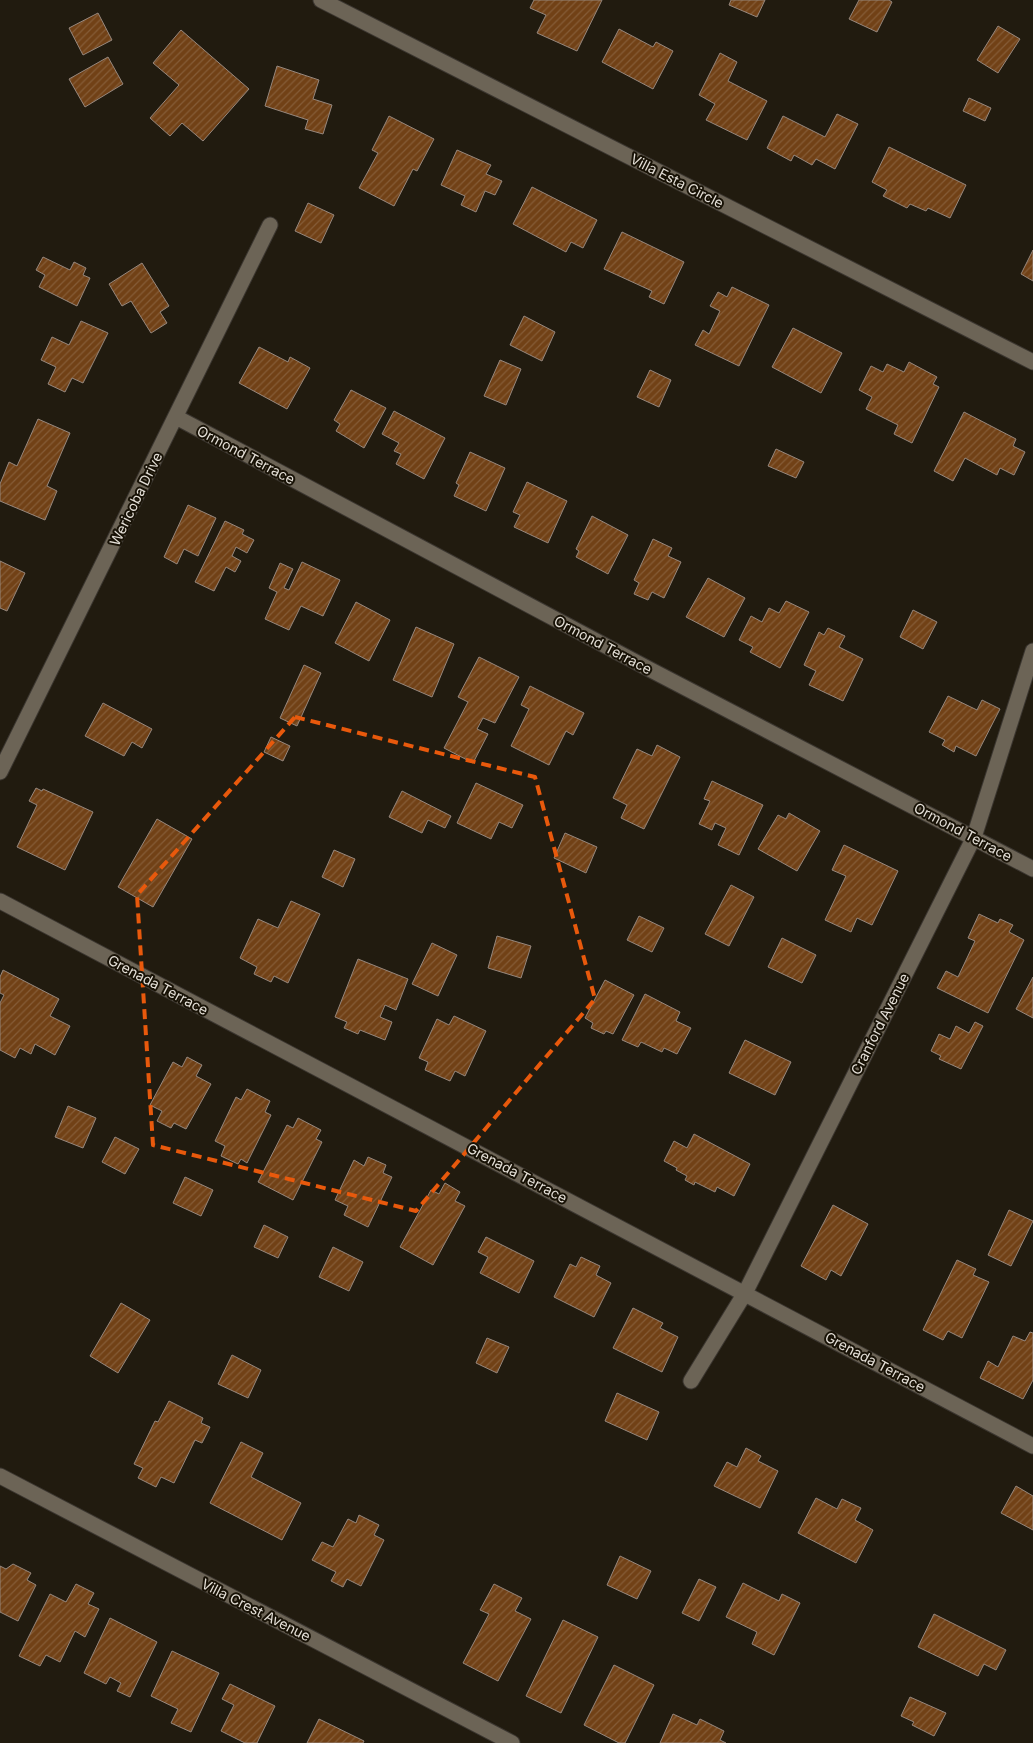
<svg xmlns="http://www.w3.org/2000/svg" width="1033" height="1743" font-family="Inter,sans-serif">
  <defs>
    <pattern id="building-hatch" width="6" height="6" patternUnits="userSpaceOnUse" patternTransform="scale(1.25)"><rect width="6" height="6" fill="#714116"/><path d="M-1 1l2-2M0 6l6-6M5 7l2-2" fill="none" stroke="#855c37"/></pattern>
  </defs>
  <rect width="100%" height="100%" fill="#211b0f"/>
  <path fill="url(#building-hatch)" stroke="#96877d" d="M534 0H602L577 51 537 33 546 15 530 8Z
    M731 0H765L757 17 729 5Z
    M859 0H889L892 2 877 32 849 19Z
    M98 13 112 40 83 55 69 28Z
    M998 26 1020 39 998 73 977 60Z
    M619 29 653 47 656 42 673 51 653 89 602 62Z
    M181 30 249 89 203 141 182 123 170 136 150 118 179 85 153 63Z
    M720 53 737 62 728 81 767 101 747 140 706 120 715 104 699 95Z
    M108 57 123 84 85 107 69 79Z
    M277 66 319 80 313 99 332 105 323 134 305 129 308 120 265 106Z
    M969 98 991 108 985 121 963 111Z
    M837 114 858 124 835 169 816 159 812 165 794 155 791 161 767 148 783 116 825 137Z
    M389 116 434 139 417 171 413 169 394 206 359 188 378 153 372 150Z
    M889 147 966 185 950 218 928 208 926 211 910 204 907 208 883 196 887 190 872 182Z
    M457 150 491 165 486 174 502 181 495 195 485 191 476 212 461 205 465 196 441 185Z
    M532 187 597 220 583 248 571 242 566 252 513 224Z
    M308 203 334 215 321 243 295 231Z
    M622 232 684 262 664 304 649 297 652 291 604 269Z
    M1033 250V281L1021 274Z
    M43 257 70 270 74 262 86 268 83 275 90 278 77 306 39 287 45 275 36 270Z
    M142 263 169 306 160 312 167 323 151 333 131 301 122 306 109 284Z
    M732 287 769 305 739 366 695 345 703 330 709 334 720 311 710 306 718 292 727 297Z
    M524 316 555 332 542 361 510 345Z
    M81 321 108 333 83 383 72 378 65 392 48 384 56 367 41 360 52 337 69 345Z
    M793 328 842 353 821 393 772 367Z
    M259 347 288 362 290 357 310 368 287 409 239 383Z
    M500 360 521 369 506 405 484 396Z
    M909 362 937 377 933 384 939 387 912 443 894 434 898 425 866 409 872 397 859 390 871 366 883 372 887 364 904 372Z
    M650 370 671 380 659 407 637 397Z
    M351 390 386 408 364 448 336 431 340 424 334 420Z
    M394 411 445 438 424 479 396 464 401 454 394 451 399 443 382 434Z
    M964 412 1016 439 1013 446 1025 452 1014 475 1000 468 997 475 965 458 953 481 934 471Z
    M38 419 70 433 47 486 57 491 45 520 0 501V484L9 462 17 466Z
    M776 449 804 462 796 478 768 466Z
    M470 452 505 468 486 511 454 496 459 485 456 483Z
    M527 482 567 501 548 543 514 527 520 515 513 512Z
    M188 505 216 518 198 556 184 549 177 564 164 557Z
    M592 516 628 535 608 574 576 557 579 551 576 549Z
    M225 521 244 530 242 534 254 540 247 553 236 547 232 556 241 561 235 572 226 567 214 591 195 582Z
    M653 539 672 548 668 556 681 562 664 598 652 592 648 600 634 594 639 583 634 580Z
    M0 561 25 573 7 611 0 608Z
    M302 562 340 580 323 616 301 606 289 630 265 619 277 592 269 588 280 563 293 569 284 588 289 590Z
    M708 578 745 598 724 637 686 617Z
    M786 601 809 612 780 668 750 652 753 647 739 640 751 616 762 622 769 608 779 613Z
    M356 602 390 620 369 661 335 643Z
    M913 610 937 622 923 649 900 637Z
    M416 627 454 644 432 697 393 680Z
    M828 628 845 636 839 647 863 659 843 701 809 685 816 671 804 665 819 632 824 635Z
    M479 657 519 677 495 723 483 718 477 729 488 734 473 763 444 748 468 702 458 697Z
    M304 665 321 673 297 726 280 718Z
    M530 686 584 713 573 735 566 731 549 765 511 746 529 709 521 705Z
    M948 696 977 710 982 700 1000 709 976 756 956 746 954 752 942 745 945 740 929 732Z
    M103 703 152 729 142 748 132 742 124 756 85 736Z
    M271 737 290 746 283 761 264 752Z
    M657 745 680 757 644 829 621 818 627 805 613 798 637 749 652 756Z
    M712 781 763 805 739 855 718 845 726 828 715 823 712 830 699 824 710 801 704 799Z
    M476 783 523 805 512 828 499 822 491 839 457 823Z
    M36 788 42 791 43 789 93 812 65 870 17 847 37 805 29 801Z
    M402 791 451 816 445 828 428 820 422 833 389 817Z
    M789 813 820 831 797 871 758 849 778 815 786 819Z
    M157 819 192 839 153 907 118 887Z
    M565 833 597 847 586 873 554 858Z
    M844 845 898 871 872 925 857 918 851 932 825 920 846 876 832 870Z
    M334 850 355 859 343 887 322 877Z
    M731 885 754 897 729 946 705 934Z
    M291 901 320 914 288 983 274 976 271 982 254 974 257 967 240 958 258 919 278 928Z
    M979 914 998 923 1000 919 1013 925 1009 932 1024 940 988 1013 937 988 946 971 958 977 975 941 968 938Z
    M639 916 664 928 652 952 627 940Z
    M497 936 531 946 521 978 488 968Z
    M782 938 816 955 802 983 768 967Z
    M432 943 457 955 438 996 412 984Z
    M358 959 408 979 396 1010 385 1005 380 1017 392 1022 385 1040 360 1030 358 1034 344 1028 347 1022 335 1017Z
    M3 970 59 999 50 1016 70 1026 55 1055 35 1044 31 1054 20 1048 15 1058 0 1050V1003L4 995 0 993V977Z
    M1033 977V1018L1016 1009Z
    M605 980 634 995 613 1034 606 1031 604 1034 591 1028 593 1023 585 1018Z
    M645 994 680 1012 676 1021 691 1028 677 1054 664 1048 662 1052 641 1042 638 1047 622 1040Z
    M454 1016 486 1031 465 1076 455 1071 450 1081 425 1070 428 1062 419 1058 437 1019 449 1025Z
    M975 1022 983 1026 961 1069 939 1059 941 1056 931 1051 939 1034 950 1039 956 1026 969 1033Z
    M745 1040 791 1062 775 1095 729 1073Z
    M187 1057 202 1065 196 1076 211 1084 186 1129 174 1123 171 1128 157 1121 162 1111 150 1105 173 1062 182 1067Z
    M247 1089 270 1101 265 1112 271 1115 247 1163 241 1159 238 1164 221 1156 225 1146 215 1141 236 1097 241 1100Z
    M68 1106 96 1118 83 1148 55 1137Z
    M298 1118 321 1130 316 1139 322 1142 293 1200 258 1182 287 1125 293 1128Z
    M694 1134 750 1164 734 1196 717 1187 715 1192 695 1182 694 1185 685 1180 687 1176 676 1170 677 1168 664 1161 674 1141 687 1148Z
    M115 1137 139 1149 125 1174 102 1162Z
    M368 1157 386 1165 383 1173 392 1177 368 1227 344 1215 348 1206 335 1200 354 1160 364 1166Z
    M185 1177 213 1190 201 1216 173 1203Z
    M445 1183 460 1192 455 1201 465 1206 433 1265 400 1247 431 1190 439 1194Z
    M833 1205 868 1224 841 1276 831 1270 826 1280 801 1266Z
    M1009 1210 1033 1221 1011 1266 988 1255Z
    M264 1225 288 1237 278 1258 254 1247Z
    M486 1237 534 1261 519 1293 480 1273 488 1257 478 1252Z
    M333 1247 363 1262 349 1291 319 1277Z
    M581 1257 600 1266 596 1275 611 1283 594 1317 554 1297 570 1264 576 1267Z
    M957 1260 976 1269 973 1275 989 1282 962 1338 948 1331 943 1340 923 1330Z
    M121 1303 150 1320 118 1373 90 1356Z
    M633 1308 663 1323 660 1328 678 1337 662 1372 613 1348Z
    M1030 1332 1033 1333V1380L1023 1399 980 1378 988 1361 998 1367 1013 1336 1025 1341Z
    M487 1338 509 1347 497 1373 476 1363Z
    M232 1355 261 1370 248 1398 218 1384Z
    M617 1393 659 1412 647 1440 605 1421Z
    M169 1401 203 1418 201 1423 210 1427 202 1443 195 1440 174 1483 161 1477 156 1487 138 1478 143 1468 134 1464 155 1421 158 1422Z
    M241 1442 263 1453 251 1477 301 1503 282 1540 210 1503Z
    M746 1448 761 1456 758 1461 778 1471 760 1508 714 1486 727 1462 737 1467Z
    M1016 1486 1033 1496V1530L1001 1513Z
    M816 1498 837 1509 842 1499 861 1508 855 1520 873 1530 856 1563 798 1533Z
    M359 1515 379 1525 374 1535 384 1540 361 1586 347 1579 343 1587 331 1581 336 1572 312 1560 322 1542 333 1547 348 1519 356 1523Z
    M620 1556 651 1571 637 1599 607 1585Z
    M13 1564 31 1573 27 1580 36 1585 18 1621 0 1612V1566L6 1569Z
    M699 1579 716 1587 699 1621 682 1613Z
    M743 1583 779 1601 782 1594 800 1603 774 1655 752 1644 757 1632 726 1617Z
    M76 1584 94 1593 88 1604 99 1609 85 1637 75 1631 60 1662 46 1655 40 1666 19 1656 50 1594 66 1602Z
    M494 1584 522 1598 515 1611 531 1619 498 1681 463 1663 489 1614 480 1610Z
    M934 1614 1006 1650 996 1670 984 1664 978 1676 918 1647Z
    M110 1618 157 1642 130 1697 117 1691 121 1683 110 1677 106 1684 84 1673Z
    M563 1620 598 1637 561 1713 526 1696Z
    M172 1651 219 1673 191 1732 171 1723 178 1709 151 1696Z
    M614 1665 654 1685 625 1743H619L584 1725Z
    M230 1684 275 1706 257 1743H245L221 1731 234 1705 222 1699Z
    M910 1697 946 1713 934 1736 912 1725 914 1722 901 1716Z
    M673 1714 697 1725 700 1719 724 1731 720 1740 726 1743H660Z
    M319 1719 364 1741 363 1743H307Z"/>
  <g fill="none" stroke-linecap="round" stroke-linejoin="round">
    <defs>
      <path id="street" d="M321 0 1033 362
        M176 417 649 669 1033 869
        M0 772 270 225
        M0 901 1033 1446
        M691 1381 745 1293 974 837 1033 651
        M0 1476 512 1743"/>
    </defs>
    <use href="#street" stroke="#3b3630" stroke-width="17"/>
    <use href="#street" stroke="#6c6456" stroke-width="15"/>
  </g>
  <path fill="none" stroke="#e8590c" stroke-width="4" stroke-dasharray="10 6" stroke-linejoin="round" d="M295 717 535 777 595 999 416 1211 153 1145 137 895Z"/>
  <g text-anchor="middle" stroke-width="4" stroke-linejoin="round" paint-order="stroke">
    <g font-size="14" fill="#e5e0d8" stroke="#181206">
      <text transform="translate(677 181) rotate(27)" y="5">Villa Esta Circle</text>
      <text transform="translate(246 455) rotate(28)" y="5">Ormond Terrace</text>
      <text transform="translate(136 499) rotate(-64)" y="5">Wericoba Drive</text>
      <text transform="translate(603 645) rotate(28)" y="5">Ormond Terrace</text>
      <text transform="translate(963 832) rotate(28)" y="5">Ormond Terrace</text>
      <text transform="translate(158 985) rotate(28)" y="5">Grenada Terrace</text>
      <text transform="translate(880 1024) rotate(-63)" y="5">Cranford Avenue</text>
      <text transform="translate(517 1173) rotate(28)" y="5">Grenada Terrace</text>
      <text transform="translate(875 1362) rotate(28)" y="5">Grenada Terrace</text>
      <text transform="translate(256 1610) rotate(27)" y="5">Villa Crest Avenue</text>
    </g>
  </g>
</svg>
